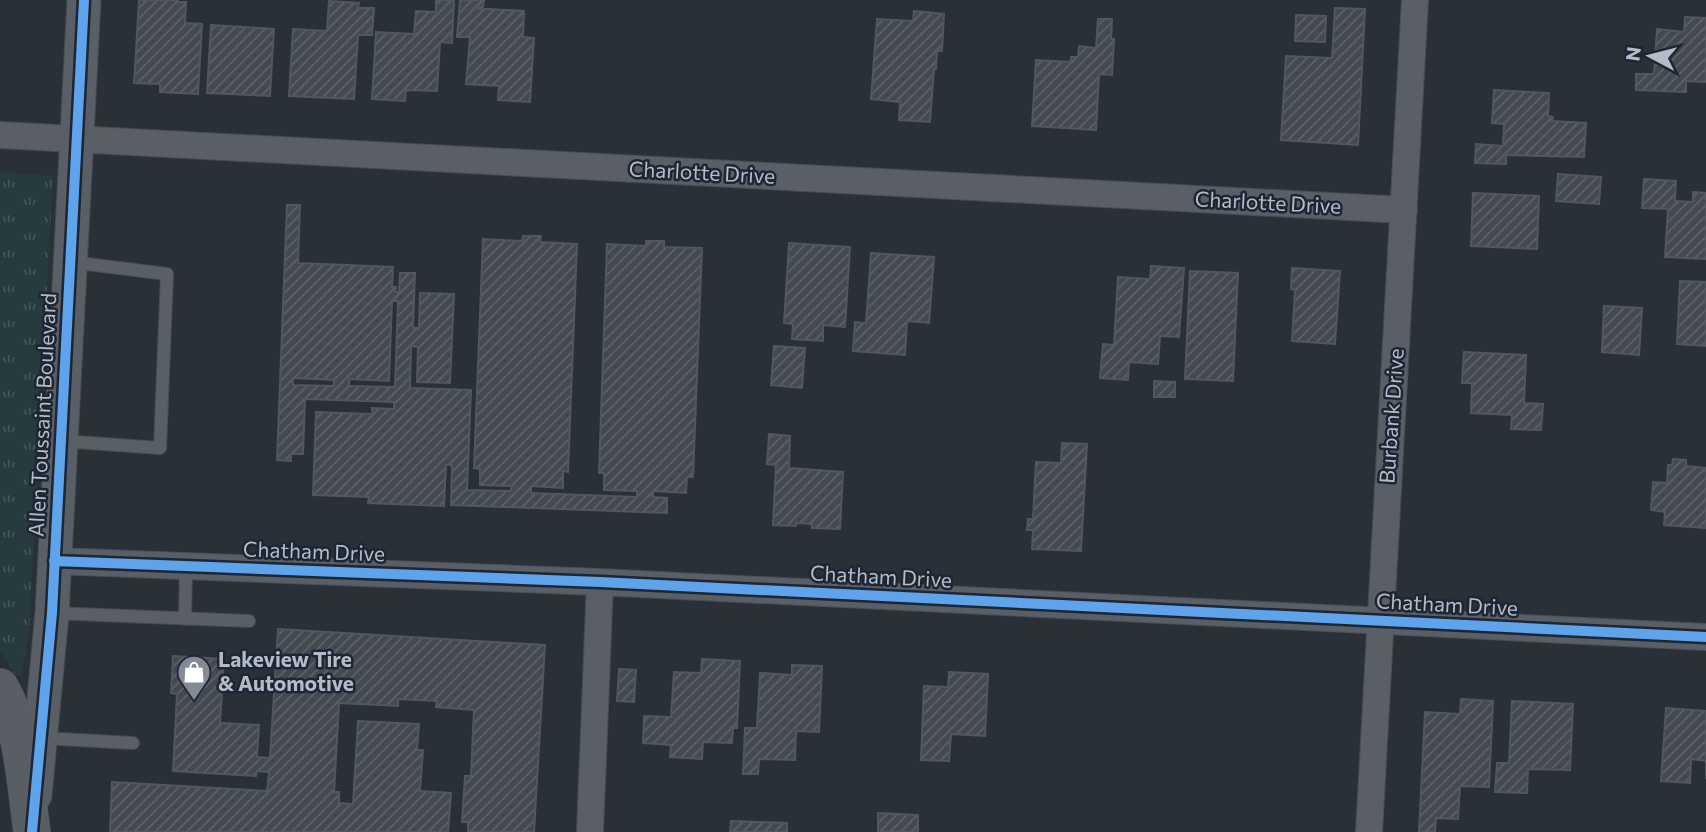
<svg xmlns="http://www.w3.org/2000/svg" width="1706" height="832" font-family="Commissioner,sans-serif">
  <defs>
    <pattern id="grass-tufts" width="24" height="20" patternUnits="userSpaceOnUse" patternTransform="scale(1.75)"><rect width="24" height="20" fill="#273a3e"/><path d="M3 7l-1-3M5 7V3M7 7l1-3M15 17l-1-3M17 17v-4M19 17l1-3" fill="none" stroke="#445559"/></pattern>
    <pattern id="building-hatch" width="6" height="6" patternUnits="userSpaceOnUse" patternTransform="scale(1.75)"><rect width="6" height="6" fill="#444950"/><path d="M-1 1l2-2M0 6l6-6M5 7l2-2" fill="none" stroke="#5d6168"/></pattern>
  </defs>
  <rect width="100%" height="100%" fill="#2a3038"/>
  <path fill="url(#grass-tufts)" d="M0 172 53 176 29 631 21 675 16 676 0 651Z"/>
  <path fill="url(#building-hatch)" stroke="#52575f" stroke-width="2" fill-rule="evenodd" d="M139 0H178V2H186L185 23 202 24 198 94 160 92V84L134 83Z
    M436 0H454L452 43 440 42 437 91 406 90 405 101 372 99 376 32 414 34 416 11 436 12Z
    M460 0H484L483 7 472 8 524 11 523 37 534 38 530 102 498 100 499 86 466 84 470 37H457Z
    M329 1 359 3 358 8H374L372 35H358L354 99 289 96 293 29 327 31Z
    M1335 8 1365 9 1358 145 1281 140 1286 56 1332 58Z
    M914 11 944 14 942 51H937L936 69H934L930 122 899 120 900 102 871 99 877 19 913 21Z
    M1296 15 1326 16 1325 42 1295 41Z
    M1685 17 1706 18V82L1686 81V92L1636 90V74H1654L1657 29 1684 32Z
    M1098 19H1112L1111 39H1114L1112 75 1099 74 1096 130 1032 126 1036 60 1071 62V57H1078L1079 46 1096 48Z
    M211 25 274 29 270 96 207 93Z
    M1494 90 1549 93 1548 116 1553 117 1552 121 1586 123 1584 157 1506 155V164L1475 163 1476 144 1503 146 1504 124 1492 123Z
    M1558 174 1601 177 1599 204 1556 201Z
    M1644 179 1676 181 1675 201 1693 202V192L1706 193V259L1665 257 1668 209 1642 208Z
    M1473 193 1539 196 1537 249 1471 246Z
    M287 205H300L298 263 393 267 392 287H396L395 292H399L400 273H415L413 328H419L420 293 454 294 450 383 417 382 418 347 411 346 410 388 471 390 467 490 511 491 512 486 480 485V469L474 468 483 239 522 241 523 236H541L540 242 577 244 568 472 563 471V488L531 486V493L637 497V491L604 490V473H599L607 244 646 246V241H664V247L702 248 693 477H687L686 493 653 491V497L667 498V513L451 505 452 465H446L444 506 368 503 369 497 313 495 316 412 372 414V408L394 409V402L305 399 303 454H291V461L277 460ZM392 301H398L395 387 349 386V379L389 381ZM293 378 334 380V386L293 385Z
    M789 243 850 247 845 327 823 325V341L792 339 793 324 784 323Z
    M871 253 934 257 929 323 907 321 905 355 853 351 855 322 866 323Z
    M1151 266 1184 268 1179 337 1160 336 1158 364 1129 362 1128 380 1100 378 1103 344 1114 345 1118 277 1150 279Z
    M1292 268 1340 271 1335 344 1292 341 1295 290 1291 289Z
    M1190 271 1238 273 1233 381 1185 379Z
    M1680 281 1706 282V346L1677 344Z
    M1604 306 1642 308 1639 355 1602 352Z
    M774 346 805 348 802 388 771 385Z
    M1464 352 1526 355 1524 403 1543 404 1541 430 1511 429 1512 415 1471 413 1472 383H1462Z
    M1154 381 1175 382V397H1154Z
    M769 434 790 436 789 468 843 472 840 529 812 528V524L796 523V526L773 525 776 465 767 464Z
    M1062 443 1087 444 1081 551 1032 549 1033 530H1027L1028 519H1033L1036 462 1061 463Z
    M1673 459 1686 460V466L1706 468V528L1664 525 1665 512 1651 510 1653 482 1667 483 1668 465H1672Z
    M278 629 545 645 534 832H468V822H462L465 776H471L474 710 436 707 437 701 398 699V706L339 703 334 792H339V803L353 804 358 721 419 724 417 750H423L420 791 451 793 448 832H110L112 782 267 791 269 772 257 771 256 776 173 771 177 694 171 693 173 656 224 659 220 723 259 725 257 757 270 758Z
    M702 659 740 661 737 728H733L732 743 703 742 702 759 670 757 671 745 643 743 644 716 671 717 674 672 701 673Z
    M792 665 822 666 819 732 796 731 795 760 759 759 758 774H743L745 728H757L760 673 792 675Z
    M619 669 636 670 634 702 617 701Z
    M949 672 988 674 985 736 951 734 949 761 921 760 924 686 948 687Z
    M1461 699 1493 701 1489 787 1460 786 1458 819 1436 818 1435 832H1419L1425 712 1460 714Z
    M1512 701 1573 704 1570 770 1528 769 1527 793 1495 792 1497 763H1509Z
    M1666 708 1706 711V779V761L1691 759 1690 783 1661 781Z
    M878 813 918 815V832H878Z
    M731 821 787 823V832H730Z"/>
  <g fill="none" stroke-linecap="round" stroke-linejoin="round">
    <defs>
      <path id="service" d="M61 441 160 448 167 274 71 262
        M52 613 249 621
        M185 619 186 566
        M41 738 133 743"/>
      <path id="minor" d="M0 135 1404 210
        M54 561 600 582 1706 637
        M590 832 600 582
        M1369 832 1415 0"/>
      <path id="tertiary" d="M35 795 52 613 84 0"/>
      <path id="secondary" d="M0 687C22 722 26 790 32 832"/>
    </defs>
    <use href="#service" stroke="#484c53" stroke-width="14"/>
    <use href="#minor" stroke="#484c53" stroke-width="28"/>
    <use href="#tertiary" stroke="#484c53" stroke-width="35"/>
    <use href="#secondary" stroke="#484c53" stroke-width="38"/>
    <use href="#service" stroke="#5a5e66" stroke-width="12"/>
    <use href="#minor" stroke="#5a5e66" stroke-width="26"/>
    <use href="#tertiary" stroke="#5a5e66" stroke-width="33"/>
    <use href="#secondary" stroke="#595d64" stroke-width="37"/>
    <defs>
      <path id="cycleway" d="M54 561 600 582 1706 637
        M32 832 52 613 84 0"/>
    </defs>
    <use href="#cycleway" stroke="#1d2633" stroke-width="15"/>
    <use href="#cycleway" stroke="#60a3ed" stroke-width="10"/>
  </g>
  <defs>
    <symbol id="shop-pin" viewBox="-11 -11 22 30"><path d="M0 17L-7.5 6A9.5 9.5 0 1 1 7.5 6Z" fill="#848b96" stroke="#1d2633"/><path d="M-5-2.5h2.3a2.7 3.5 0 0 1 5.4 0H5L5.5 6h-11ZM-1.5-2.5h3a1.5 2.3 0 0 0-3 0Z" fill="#fff"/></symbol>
  </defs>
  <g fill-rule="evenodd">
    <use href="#shop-pin" x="175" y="653" width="38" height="52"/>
  </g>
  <g text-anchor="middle" stroke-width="5" stroke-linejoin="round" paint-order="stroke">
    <g font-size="21" fill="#b4bcc9" stroke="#1d2633">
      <text transform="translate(702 173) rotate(3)" y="7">Charlotte Drive</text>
      <text transform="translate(1268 203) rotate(3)" y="7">Charlotte Drive</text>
      <text transform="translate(43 415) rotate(-87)" y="7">Allen Toussaint Boulevard</text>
      <text transform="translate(1392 416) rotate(-86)" y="7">Burbank Drive</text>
      <text transform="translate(314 552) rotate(2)" y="7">Chatham Drive</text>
      <text transform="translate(881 577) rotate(3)" y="7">Chatham Drive</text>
      <text transform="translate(1447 605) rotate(3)" y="7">Chatham Drive</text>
    </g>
    <g font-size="21" font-weight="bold" fill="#b4bcc9" stroke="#1d2633" text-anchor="start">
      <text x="218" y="667">Lakeview Tire<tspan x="218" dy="24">&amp; Automotive</tspan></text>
    </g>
  </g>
  <g transform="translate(1650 56) rotate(277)" stroke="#1d2633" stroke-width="5" paint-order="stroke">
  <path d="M0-5L12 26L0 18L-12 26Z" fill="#b4bcc9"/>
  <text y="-10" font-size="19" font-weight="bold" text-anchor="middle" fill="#b4bcc9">N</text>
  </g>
</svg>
